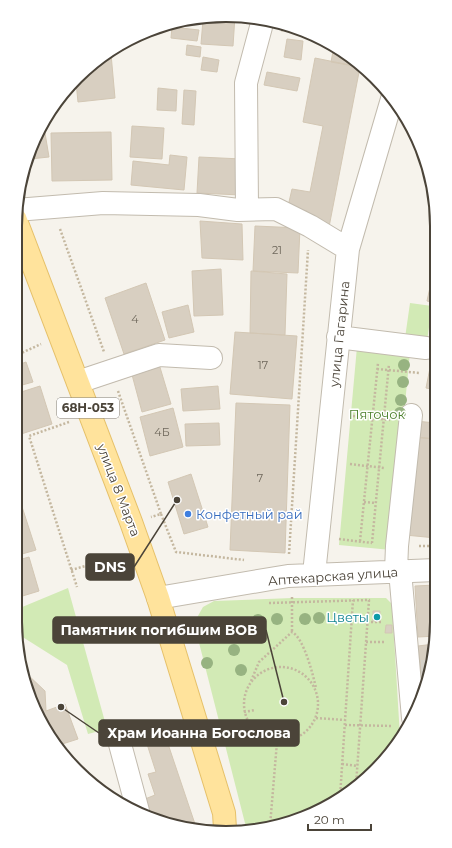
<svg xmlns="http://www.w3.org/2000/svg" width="452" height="848" font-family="Montserrat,sans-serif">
  <rect width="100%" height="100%" fill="#f6f3ec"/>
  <path fill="#d2eab5" d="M410 303 432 306 427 341 405 338Z
    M357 347 410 352 391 550 339 545Z
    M68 588 107 729 88 734 67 665 21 636 17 637 15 610Z
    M292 598H386L392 604 400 737 375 771 319 811 253 831H247L194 623 203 607 214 601Z"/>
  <path fill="#d8cfc1" stroke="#d3c7b4" d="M235 16 233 46 201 44 203 20Z
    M172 27 199 30 197 41 171 38Z
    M287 39 303 41 301 60 284 57Z
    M187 45 201 47 200 57 186 55Z
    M334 46 365 68H366L331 62Z
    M111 54 115 98 78 102 76 82 87 67Z
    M203 57 219 60 217 72 201 70Z
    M315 58 360 67 329 227 305 223 307 211 293 208 289 202 292 189 310 192 323 126 303 122Z
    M267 72 300 78 297 91 264 85Z
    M158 88 177 90 176 111 157 110Z
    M184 90 196 91 194 125 182 124Z
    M132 126 164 128 162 159 130 157Z
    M111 132 112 180 52 181 51 133Z
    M45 133 49 157 30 159 36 134Z
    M170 155 187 157 184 190 131 185 133 161 169 165Z
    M199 157 242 159 241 195 197 193Z
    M200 221 242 224 243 260 202 258Z
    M255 226 300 228 298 273 253 271Z
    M433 260H435V303L427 301 434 269 431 268Z
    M221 269 223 315 194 316 192 271Z
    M251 271 287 274 285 335 250 333Z
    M146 283 165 340 124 354 105 298Z
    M188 305 194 332 169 338 162 312Z
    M436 321V343L431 342Z
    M235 332 297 336 292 399 230 394Z
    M432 358 436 359V390L426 388Z
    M26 362 33 382 15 387V366Z
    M159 364 171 404 142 412 131 371Z
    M40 386 52 424 15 436V394Z
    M218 386 220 409 183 411 181 389Z
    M236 403 290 405 285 553 230 550Z
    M173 408 183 447 150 456 140 417Z
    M415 421 436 423V439L413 437Z
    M219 423 220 445 186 446 185 424Z
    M413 437 436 439V538L405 535Z
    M191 474 208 527 184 534 168 482Z
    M15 485 36 550 15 556Z
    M29 557 39 591 16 598 15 561Z
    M436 585 437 636 418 637 415 586Z
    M373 611H380V621H373Z
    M386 625H392V633H385Z
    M434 644 423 688 418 646Z
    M24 674H27L45 691 46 711 65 704 78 739 56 746 26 690Z
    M165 735 196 827 172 826 165 823 162 814 151 817 145 799 155 795 148 774 156 772 146 741Z"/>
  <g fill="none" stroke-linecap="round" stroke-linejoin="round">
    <path stroke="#d4d0c8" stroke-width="22" stroke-dasharray="22 11" stroke-linecap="butt" d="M421 671H427"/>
    <defs>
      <path id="minor" d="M247 209 246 83 261 27
        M16 210 103 203 199 205 238 210 276 209 310 226 348 249
        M338 337 426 348
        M78 382 159 355 211 358
        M396 571 397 546 411 415
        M400 571 413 718
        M314 574 348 249 392 99
        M158 598 288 576 436 570
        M117 733 138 811"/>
      <path id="major" d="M15 218 131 522 158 598 224 813 225 829"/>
    </defs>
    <use href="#minor" stroke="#c2bbae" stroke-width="24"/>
    <use href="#major" stroke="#e6c16a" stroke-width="24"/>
    <path stroke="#c4b79f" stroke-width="2.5" stroke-dasharray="2 2" stroke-linecap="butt" d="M281 30 301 32
      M60 229 104 352
      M15 356 41 344
      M377 369 420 373
      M118 391 161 514 151 517
      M353 416 390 420
      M69 422 29 436 77 587
      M350 464 384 468
      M364 502 376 503
      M161 514 176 552 244 560
      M339 539 372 543
      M360 541 378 363
      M372 543 389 364
      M419 546H436
      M289 554 308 250
      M71 570 121 556
      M292 597V632
      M269 603 369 600 356 785
      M367 622H382
      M366 642H384
      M244 704a37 37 0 1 1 74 0a37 37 0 1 1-74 0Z
      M251 681 259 662 292 632C304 638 313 675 316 688
      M244 712 255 710
      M316 718 345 720
      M345 725 393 726
      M342 764 357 766
      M340 797 353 600
      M270 821 283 822
      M270 826 278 730"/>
    <use href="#minor" stroke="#fff" stroke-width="22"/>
    <use href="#major" stroke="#ffe39c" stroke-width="22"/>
  </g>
  <g fill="#97b381">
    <circle cx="404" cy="365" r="6"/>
    <circle cx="403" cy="382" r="6"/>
    <circle cx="401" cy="400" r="6"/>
    <circle cx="400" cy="413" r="6"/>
    <circle cx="319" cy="618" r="6"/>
    <circle cx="277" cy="619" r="6"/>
    <circle cx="305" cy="619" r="6"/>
    <circle cx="258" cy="620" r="6"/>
    <circle cx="234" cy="650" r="6"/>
    <circle cx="207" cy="663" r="6"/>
    <circle cx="241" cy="670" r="6"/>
  </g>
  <circle fill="#3f7fe0" stroke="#fff" stroke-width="1.5" cx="188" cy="514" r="4"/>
  <circle fill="#0f9aa8" stroke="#fff" stroke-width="1.5" cx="377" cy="617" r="4"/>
  <g text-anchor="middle" stroke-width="3" stroke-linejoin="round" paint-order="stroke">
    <g font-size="11" fill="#6e675b">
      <text x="277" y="254">21</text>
      <text x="135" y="323">4</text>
      <text x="263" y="369">17</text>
      <text x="162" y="436">4Б</text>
      <text x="260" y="482">7</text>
    </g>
    <rect fill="#fff" stroke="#817c74" stroke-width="1" x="57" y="398" width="62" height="20" rx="3"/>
    <g font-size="12" font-weight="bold" fill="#4b4439">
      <text x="88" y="412">68Н-053</text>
    </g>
    <g font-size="13" fill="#4b4439" stroke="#fff">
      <text transform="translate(339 334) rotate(-84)" y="5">улица Гагарина</text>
      <text transform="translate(119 490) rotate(69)" y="5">улица 8 Марта</text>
      <text transform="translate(333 576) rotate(-4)" y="5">Аптекарская улица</text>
    </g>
    <g font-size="13" fill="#4a7f2a" stroke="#fff">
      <text x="377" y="419">Пяточок</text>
    </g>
    <g font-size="13" fill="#366cbe" stroke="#fff" text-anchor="start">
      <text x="196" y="519">Конфетный рай</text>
    </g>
    <g font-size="13" fill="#0d838f" stroke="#fff" text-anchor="end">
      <text x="369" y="622">Цветы</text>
    </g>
  </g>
  <path d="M0 0H452V848H0ZM226 22H226A204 204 0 0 1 430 226V622A204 204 0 0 1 226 826H226A204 204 0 0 1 22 622V226A204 204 0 0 1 226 22Z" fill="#fff" fill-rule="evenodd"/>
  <path fill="none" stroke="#4b4439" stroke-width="2" d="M226 22H226A204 204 0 0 1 430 226V622A204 204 0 0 1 226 826H226A204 204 0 0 1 22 622V226A204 204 0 0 1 226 22Z"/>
  <path fill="none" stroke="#4b4439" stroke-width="1.5" d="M177 500L134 567M284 702L266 630M61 707L99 733"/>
  <g fill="#4b4439" stroke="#fff" stroke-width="1.5">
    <circle cx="177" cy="500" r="4"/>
    <circle cx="284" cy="702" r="4"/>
    <circle cx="61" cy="707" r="4"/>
  </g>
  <g fill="#4b4439" stroke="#4b4439" stroke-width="1.5">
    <rect x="86" y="554" width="48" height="26" rx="4"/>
    <rect x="53" y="617" width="213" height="26" rx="4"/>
    <rect x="99" y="720" width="200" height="26" rx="4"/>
  </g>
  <g font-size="14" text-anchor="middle" font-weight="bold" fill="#fff">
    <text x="110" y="572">DNS</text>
    <text x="159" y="635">Памятник погибшим ВОВ</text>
    <text x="199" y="738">Храм Иоанна Богослова</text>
  </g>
  <path d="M308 824v6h63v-6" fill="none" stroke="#4b4439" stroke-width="2"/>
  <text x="314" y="824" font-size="12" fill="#4b4439" stroke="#ffffff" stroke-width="3" paint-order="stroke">20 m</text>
</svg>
